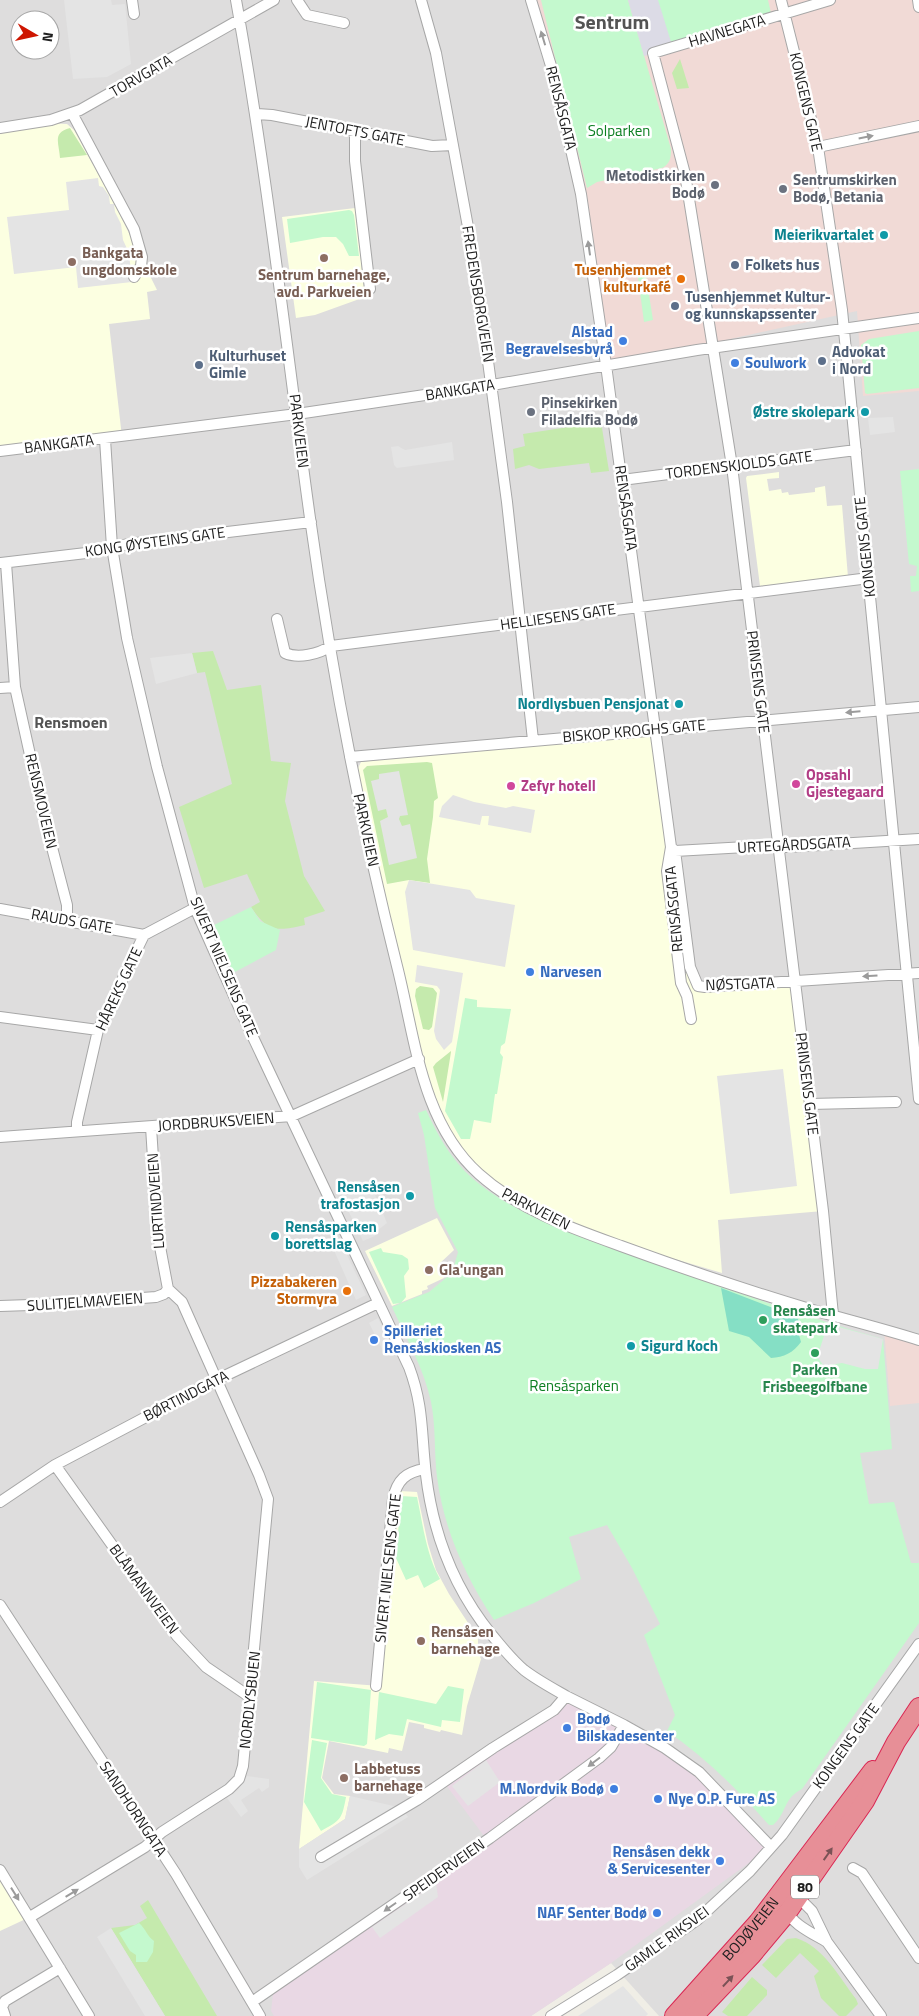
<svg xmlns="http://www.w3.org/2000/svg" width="919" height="2016" font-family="'Titillium Web',sans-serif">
  <rect width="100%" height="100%" fill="#f0eee6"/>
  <path fill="#dedddd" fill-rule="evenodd" d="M0 0H919V2016H659L611 1963 531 2016H0ZM20 20H50V50H20Z"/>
  <path fill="#f1dad6" d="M532 0H919V391L863 396 857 311 618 364 609 363 583 191Z
    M884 1329 919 1340V1403L890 1406Z"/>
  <path fill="#e9d8e4" d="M566 1696 699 1772 771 1847 611 1963 531 2016H274L271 2011 273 1994 490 1844 443 1781Z"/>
  <path fill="#fcffe1" d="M37 123 67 124 74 130 117 209 157 290 147 292 150 319 109 324 122 437 0 451V128Z
    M355 208 365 297 315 315 296 318 282 217Z
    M779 472V478L767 479 769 491 781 489 782 493 788 492 789 495 815 492V488L825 486 827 506 842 505 848 577 760 586 746 478 747 476Z
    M655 730 698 986 794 982 823 1211 718 1220 722 1273 574 1229 482 1177 434 1111 370 849 358 768 361 762Z
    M437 1218 454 1250 438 1265 444 1278 427 1286 428 1289 422 1291V1294L392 1306 365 1251Z
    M400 1491 417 1492 428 1544 436 1570 449 1594 478 1638V1652L481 1659 467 1706 462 1735 441 1730 440 1732 424 1728V1725L409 1722 402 1751 389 1748 388 1753 329 1741 322 1778 334 1794 350 1796 345 1819 299 1849 314 1681 380 1686 390 1572Z
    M0 1870 30 1917 0 1931Z"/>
  <path fill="#c5eaad" d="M680 59 689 88 677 89 672 73Z
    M70 128 87 155 60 158C59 142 52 133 70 128Z
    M601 422 609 471 591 473 589 463 539 469 529 465 515 469 513 449 525 446 523 434Z
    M213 651 227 690 261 685 271 761 291 763 285 801 304 876 325 911 304 918 305 925C278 931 268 933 251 907L260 902 247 874 204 888 179 807 232 784 205 672 197 673 192 653Z
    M427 762 432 763 438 798 434 801 433 817 427 859 430 883 409 880 387 884 363 770 367 766Z
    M420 986 433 988 437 993 432 1027 429 1030 423 1029 415 996 416 989Z
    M451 1051V1052L443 1102 433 1067 436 1063Z
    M148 1900 217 2016H165L111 1928 135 1925 147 1918 140 1906Z
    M796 1938C824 1947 839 1977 856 1999L858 2004 846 2016H839L821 1998 814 1976 819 1971 800 1953 776 1978 762 1965 787 1939Z
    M752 1977 767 1990V1995L747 2016H728L722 2012Z"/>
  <path fill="#c4f9ce" d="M541 0H628L671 149C671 158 670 164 662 168L597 182 587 188Z
    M651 0H768L771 13 672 45Z
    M349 210 352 211 354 215 359 256H349L343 244 336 237H323L290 243 287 219Z
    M646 276 653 320 644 322 638 277Z
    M919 331V388L867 394 865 393 861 345 869 339Z
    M919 469V591L911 592 910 576H916L917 566 909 564 900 471Z
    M251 907 260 921 280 930 276 950 233 973 214 925Z
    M465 998 477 1000V1007L511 1009 505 1043 501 1046 500 1053 503 1057 497 1094H495L491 1123 474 1120 470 1139H461L445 1111Z
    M426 1110C438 1136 451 1159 472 1178 518 1219 605 1246 664 1267 736 1292 809 1318 883 1339L892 1449 860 1453 869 1504 894 1502 911 1563H919V1623L802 1789C783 1798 787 1813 773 1825H769C738 1790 706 1758 667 1731L675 1715 644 1635 660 1624 632 1568 607 1525 569 1537 581 1579 534 1603 494 1620C465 1576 444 1530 437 1477 434 1452 436 1427 431 1402 424 1368 406 1338 392 1307L429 1292 452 1273 458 1252 435 1208 424 1135 418 1113Z
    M381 1248 383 1252 402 1255 408 1259 409 1269 404 1276 406 1297 401 1303 393 1304 369 1252Z
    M401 1496 417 1497C423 1525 426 1554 440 1579L424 1588 418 1575 406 1580 396 1558Z
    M317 1682 371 1690 367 1744 364 1746 311 1738Z
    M448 1686 464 1689 460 1722 442 1720 441 1727 407 1719 403 1736 389 1734 375 1740 379 1692 436 1704Z
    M312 1740 327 1743 321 1778 332 1794 346 1797C342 1819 341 1820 321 1831L304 1802Z
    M139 1923C146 1929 147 1936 154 1941L153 1952 147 1962H136V1955L130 1951 119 1933Z"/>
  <path fill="#85dfc5" d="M721 1288 797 1317 800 1324 797 1328 801 1342C793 1353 784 1357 771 1358L749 1337 729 1331Z"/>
  <path fill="#e4e4e4" d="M64 0H111L112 5 125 4 131 64 107 77 73 79Z
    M98 178 99 186 103 187 109 196 110 204H114L115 212 121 224 123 240 129 253 132 282 78 288 76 267 14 274 7 217 69 210 66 182Z
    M893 417 895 432 870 435 868 418Z
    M452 442 454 460 397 468 394 465 391 447 398 446 405 450Z
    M192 653 197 673 156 684 150 658Z
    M399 771 408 815 400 816 399 819 402 826 410 824 417 858 389 865 380 821 388 817 386 809 378 811 371 781 379 779V774Z
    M453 795 474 802 506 808 513 806 535 810 531 833 488 825 489 816H482L480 825 439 817 442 806Z
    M409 880 470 890 476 898 515 905 505 967 413 950 405 892Z
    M417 965 463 973 452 1042 444 1050 436 1039 434 1031 440 990 437 986 415 982Z
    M783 1069 797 1186 730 1194 717 1076Z
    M370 1183 387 1223 378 1230 375 1236 363 1241 341 1196Z
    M338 1236 366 1295 356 1300 329 1239Z
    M378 1318 394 1351 385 1355 369 1323Z
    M824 1323 883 1339 878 1369H865L842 1363 824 1366 817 1357 824 1336Z
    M486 1760 500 1782 468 1806 452 1786Z
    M247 1776 269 1779V1787L262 1792 259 1788 241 1800 248 1811 241 1817 227 1798 238 1790Z
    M350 1796 402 1808 408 1817 307 1880 299 1867V1849L345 1819Z
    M436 1883 438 1897 380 1938 372 1927Z
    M111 1928 165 2016H145L97 1937Z
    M623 1986 648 2014 646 2016H578Z"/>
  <path fill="#dcdbe6" d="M628 0H658L672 45 663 51 644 56Z"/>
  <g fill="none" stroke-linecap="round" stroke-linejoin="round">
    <defs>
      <path id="street" d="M132 0 134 14
        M236 0C267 172 286 345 310 518 331 669 360 819 397 966 415 1037 421 1122 479 1174 519 1210 571 1228 621 1246 684 1269 749 1291 813 1310 848 1320 884 1329 919 1340
        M297 0 307 15 344 23
        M421 0 436 53 475 265 507 502 533 740
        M531 0 555 79 581 194 606 365 671 847 667 871 681 983 687 996 691 1019
        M781 0 818 147 842 310 919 1099
        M830 0 653 53 685 174 732 466 823 1211 833 1315
        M918 0 919 7
        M72 113 134 229 142 257 141 266 134 277
        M257 114 272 115 432 146 453 145
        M0 128 51 120 80 110 274 0
        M355 131V161L370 289
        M818 147 919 126
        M105 439 112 547 127 638 157 767 195 908 242 1014 409 1367C424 1407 421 1434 426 1475 433 1533 454 1588 491 1634 502 1647 511 1659 524 1670 537 1680 552 1688 566 1696
        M0 451 297 414 492 385 697 350 919 318
        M622 480 856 450
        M1 563 86 553 128 544 311 522
        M6 563 15 687 42 809 67 905V920
        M277 619 285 653C298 659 319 654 331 646L869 578
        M0 688 15 687
        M350 757 919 707
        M672 848 675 851 766 846 788 847 919 839
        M675 851 690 967 698 986 705 987 919 973
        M0 909 144 935
        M0 1017 98 1030
        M810 1104 896 1102
        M151 1127 158 1236 168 1289
        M77 1130V1122L98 1030 144 935 195 908
        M0 1137 292 1116 419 1059
        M0 1306 60 1304 156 1297 164 1294 168 1289
        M55 1465 177 1636 206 1667 250 1697
        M0 1502 55 1465 216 1380 378 1303
        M0 1605 176 1874 260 2016
        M376 1686 393 1499C397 1480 406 1472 425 1469
        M321 1857 417 1800 493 1748 554 1710 566 1696 624 1725 665 1748 699 1772 771 1847
        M853 1868 862 1873 919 1958
        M0 1870 89 2016
        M793 1896 798 1897 812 1911 827 1942 881 2016
        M786 1909C791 1924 814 1934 827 1942
        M30 1917 145 1847 162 1832 229 1789 239 1779 243 1766 268 1499 259 1475 182 1302 168 1289
        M252 2002 490 1838 599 1758 611 1747 624 1725
        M5 2016 2 2007 5 2001 60 1968
        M551 2016 617 1975 697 1920 750 1871 782 1835 919 1644"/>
      <g id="highway">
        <path id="s1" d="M674 2016 758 1922 873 1770"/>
        <path d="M694 2016 752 1955 787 1913 865 1801 896 1742 919 1707"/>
      </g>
    </defs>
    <use href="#street" stroke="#a7a7a7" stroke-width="12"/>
    <use href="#highway" stroke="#da2753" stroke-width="20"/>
    <use href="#street" stroke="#fff" stroke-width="10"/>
    <use href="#highway" stroke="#e78f97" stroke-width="18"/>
  </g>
  <defs><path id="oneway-solid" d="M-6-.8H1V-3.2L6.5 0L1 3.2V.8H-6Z" transform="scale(1.25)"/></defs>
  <g fill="#9b9b9b">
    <use href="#oneway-solid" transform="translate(543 38) rotate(-107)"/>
    <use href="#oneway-solid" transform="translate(866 137) rotate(-11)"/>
    <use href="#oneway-solid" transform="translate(589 248) rotate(-98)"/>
    <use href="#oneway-solid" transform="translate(853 712) rotate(175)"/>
    <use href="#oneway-solid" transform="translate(870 976) rotate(176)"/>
    <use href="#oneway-solid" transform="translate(594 1762) rotate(143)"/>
    <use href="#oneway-solid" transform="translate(72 1893) rotate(-31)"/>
    <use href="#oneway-solid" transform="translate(15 1894) rotate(58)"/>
    <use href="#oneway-solid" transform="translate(390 1907) rotate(145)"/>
  </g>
  <g fill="#7a5256">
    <use href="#oneway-solid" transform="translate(828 1854) rotate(-55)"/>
    <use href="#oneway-solid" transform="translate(728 1981) rotate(-47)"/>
  </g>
  <g fill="#6b7280" stroke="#fff" stroke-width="2">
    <circle cx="715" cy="185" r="5"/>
    <circle cx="783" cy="189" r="5"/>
    <circle cx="531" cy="412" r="5"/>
  </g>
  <g fill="#0f9aa8" stroke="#fff" stroke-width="2">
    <circle cx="884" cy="235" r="5"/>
    <circle cx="865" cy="412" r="5"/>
    <circle cx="679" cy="704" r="5"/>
    <circle cx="410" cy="1196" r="5"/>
    <circle cx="275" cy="1236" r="5"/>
    <circle cx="631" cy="1346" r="5"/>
  </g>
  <g fill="#8d6e63" stroke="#fff" stroke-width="2">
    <circle cx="324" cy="258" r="5"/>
    <circle cx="72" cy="262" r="5"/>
    <circle cx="429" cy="1270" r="5"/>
    <circle cx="421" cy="1641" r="5"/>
    <circle cx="344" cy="1778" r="5"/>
  </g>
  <g fill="#5c6f8a" stroke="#fff" stroke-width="2">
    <circle cx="735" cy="265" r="5"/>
    <circle cx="675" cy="306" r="5"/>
    <circle cx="822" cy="361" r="5"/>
    <circle cx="199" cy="365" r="5"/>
  </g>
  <g fill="#e8710a" stroke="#fff" stroke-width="2">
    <circle cx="681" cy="279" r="5"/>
    <circle cx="347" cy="1291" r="5"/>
  </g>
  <g fill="#3f7fe0" stroke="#fff" stroke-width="2">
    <circle cx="623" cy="341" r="5"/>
    <circle cx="735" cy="363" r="5"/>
    <circle cx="530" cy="972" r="5"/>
    <circle cx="374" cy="1340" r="5"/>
    <circle cx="567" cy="1728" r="5"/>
    <circle cx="614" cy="1789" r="5"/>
    <circle cx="658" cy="1799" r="5"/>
    <circle cx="720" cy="1861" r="5"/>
    <circle cx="657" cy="1913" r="5"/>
  </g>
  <g fill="#d1479c" stroke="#fff" stroke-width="2">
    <circle cx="796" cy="784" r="5"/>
    <circle cx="511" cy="786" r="5"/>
  </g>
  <g fill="#2e9e5b" stroke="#fff" stroke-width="2">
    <circle cx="763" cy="1320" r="5"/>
    <circle cx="815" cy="1353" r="5"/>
  </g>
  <g text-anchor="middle" stroke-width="5" stroke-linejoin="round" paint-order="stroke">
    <rect fill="#fff" stroke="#636363" stroke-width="1" x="791" y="1875.5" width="28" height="23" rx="4"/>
    <g font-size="14" font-weight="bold" fill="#202020">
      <text x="805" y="1892">80</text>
    </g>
    <g font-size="15" fill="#202020" stroke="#fff">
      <text transform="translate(727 31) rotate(-17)" y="5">HAVNEGATA</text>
      <text transform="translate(141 76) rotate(-30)" y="5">TORVGATA</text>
      <text transform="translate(806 102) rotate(77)" y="5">KONGENS GATE</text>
      <text transform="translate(561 108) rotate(76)" y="5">RENSÅSGATA</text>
      <text transform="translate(355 131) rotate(11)" y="5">JENTOFTS GATE</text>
      <text transform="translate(478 294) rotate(81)" y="5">FREDENSBORGVEIEN</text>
      <text transform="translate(460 390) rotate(-9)" y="5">BANKGATA</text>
      <text transform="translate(299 431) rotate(83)" y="5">PARKVEIEN</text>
      <text transform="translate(59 444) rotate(-7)" y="5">BANKGATA</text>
      <text transform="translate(739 465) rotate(-7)" y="5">TORDENSKJOLDS GATE</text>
      <text transform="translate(626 508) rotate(82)" y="5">RENSÅSGATA</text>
      <text transform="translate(155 542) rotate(-8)" y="5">KONG ØYSTEINS GATE</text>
      <text transform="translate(865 547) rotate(-96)" y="5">KONGENS GATE</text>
      <text transform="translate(558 617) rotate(-8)" y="5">HELLIESENS GATE</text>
      <text transform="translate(758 682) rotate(83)" y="5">PRINSENS GATE</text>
      <text transform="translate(634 731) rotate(-5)" y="5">BISKOP KROGHS GATE</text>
      <text transform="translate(41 801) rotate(77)" y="5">RENSMOVEIEN</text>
      <text transform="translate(366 830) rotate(78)" y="5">PARKVEIEN</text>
      <text transform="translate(794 845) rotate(-3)" y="5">URTEGÅRDSGATA</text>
      <text transform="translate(674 909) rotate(-95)" y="5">RENSÅSGATA</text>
      <text transform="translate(72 921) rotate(10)" y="5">RAUDS GATE</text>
      <text transform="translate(224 967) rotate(67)" y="5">SIVERT NIELSENS GATE</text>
      <text transform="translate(740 984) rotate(-2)" y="5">NØSTGATA</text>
      <text transform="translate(119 989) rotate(-65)" y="5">HÅREKS GATE</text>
      <text transform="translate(807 1084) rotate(83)" y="5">PRINSENS GATE</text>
      <text transform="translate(216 1122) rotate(-4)" y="5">JORDBRUKSVEIEN</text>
      <text transform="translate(156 1201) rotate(-94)" y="5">LURTINDVEIEN</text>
      <text transform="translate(536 1209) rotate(27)" y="5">PARKVEIEN</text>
      <text transform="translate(85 1302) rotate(-4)" y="5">SULITJELMAVEIEN</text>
      <text transform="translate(186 1396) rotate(-27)" y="5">BØRTINDGATA</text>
      <text transform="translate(388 1568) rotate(-84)" y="5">SIVERT NIELSENS GATE</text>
      <text transform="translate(144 1589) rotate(54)" y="5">BLÅMANNVEIEN</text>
      <text transform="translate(250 1700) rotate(-84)" y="5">NORDLYSBUEN</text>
      <text transform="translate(846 1746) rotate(-54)" y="5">KONGENS GATE</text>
      <text transform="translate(133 1809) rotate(57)" y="5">SANDHORNGATA</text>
      <text transform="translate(444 1870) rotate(-35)" y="5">SPEIDERVEIEN</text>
      <text dy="5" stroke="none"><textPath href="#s1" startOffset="116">BODØVEIEN</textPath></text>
      <text transform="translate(667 1939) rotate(-36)" y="5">GAMLE RIKSVEI</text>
    </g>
    <g font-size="15" fill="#0c7f21" stroke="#fff">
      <text x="619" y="136">Solparken</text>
      <text x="574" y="1391">Rensåsparken</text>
    </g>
    <g font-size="15" font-weight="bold" fill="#5b616d" stroke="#fff" text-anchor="start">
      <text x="705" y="181" text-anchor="end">Metodistkirken<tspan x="705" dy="17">Bodø</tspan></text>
      <text x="793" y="185">Sentrumskirken<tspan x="793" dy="17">Bodø, Betania</tspan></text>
      <text x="541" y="408">Pinsekirken<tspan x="541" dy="17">Filadelfia Bodø</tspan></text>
    </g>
    <g font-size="15" font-weight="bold" fill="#0d838f" stroke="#fff" text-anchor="end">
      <text x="874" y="240">Meierikvartalet</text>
      <text x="855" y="417">Østre skolepark</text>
      <text x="669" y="709">Nordlysbuen Pensjonat</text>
      <text x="400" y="1192">Rensåsen<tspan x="400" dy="17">trafostasjon</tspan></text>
      <text x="285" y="1232" text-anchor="start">Rensåsparken<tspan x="285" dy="17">borettslag</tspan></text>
      <text x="641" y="1351" text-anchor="start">Sigurd Koch</text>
    </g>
    <g font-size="15" font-weight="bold" fill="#785e54" stroke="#fff" text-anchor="start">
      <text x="82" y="258">Bankgata<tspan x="82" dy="17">ungdomsskole</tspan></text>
      <text x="324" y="280" text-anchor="middle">Sentrum barnehage,<tspan x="324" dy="17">avd. Parkveien</tspan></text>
      <text x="439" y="1275">Gla'ungan</text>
      <text x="431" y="1637">Rensåsen<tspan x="431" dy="17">barnehage</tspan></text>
      <text x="354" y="1774">Labbetuss<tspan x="354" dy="17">barnehage</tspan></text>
    </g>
    <g font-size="15" font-weight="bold" fill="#4e5e75" stroke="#fff" text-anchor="start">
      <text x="745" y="270">Folkets hus</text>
      <text x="685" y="302">Tusenhjemmet Kultur-<tspan x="685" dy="17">og kunnskapssenter</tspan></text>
      <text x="832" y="357">Advokat<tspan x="832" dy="17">i Nord</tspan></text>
      <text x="209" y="361">Kulturhuset<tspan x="209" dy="17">Gimle</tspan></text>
    </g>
    <g font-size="15" font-weight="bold" fill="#c56008" stroke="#fff" text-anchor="end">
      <text x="671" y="275">Tusenhjemmet<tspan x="671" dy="17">kulturkafé</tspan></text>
      <text x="337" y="1287">Pizzabakeren<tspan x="337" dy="17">Stormyra</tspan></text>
    </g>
    <g font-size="15" font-weight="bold" fill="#366cbe" stroke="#fff" text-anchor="start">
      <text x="613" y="337" text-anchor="end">Alstad<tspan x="613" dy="17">Begravelsesbyrå</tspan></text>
      <text x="745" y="368">Soulwork</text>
      <text x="540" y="977">Narvesen</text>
      <text x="384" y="1336">Spilleriet<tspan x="384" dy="17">Rensåskiosken AS</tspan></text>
      <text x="577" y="1724">Bodø<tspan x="577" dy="17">Bilskadesenter</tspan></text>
      <text x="604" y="1794" text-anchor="end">M.Nordvik Bodø</text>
      <text x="668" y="1804">Nye O.P. Fure AS</text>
      <text x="710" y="1857" text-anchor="end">Rensåsen dekk<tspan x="710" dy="17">&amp; Servicesenter</tspan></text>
      <text x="647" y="1918" text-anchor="end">NAF Senter Bodø</text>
    </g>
    <g font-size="15" font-weight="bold" fill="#b23c85" stroke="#fff" text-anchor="start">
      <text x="806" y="780">Opsahl<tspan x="806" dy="17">Gjestegaard</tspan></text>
      <text x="521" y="791">Zefyr hotell</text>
    </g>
    <g font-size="15" font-weight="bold" fill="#27864d" stroke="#fff" text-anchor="start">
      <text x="773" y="1316">Rensåsen<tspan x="773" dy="17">skatepark</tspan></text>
      <text x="815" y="1375" text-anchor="middle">Parken<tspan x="815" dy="17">Frisbeegolfbane</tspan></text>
    </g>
    <g font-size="16" font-weight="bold" fill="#535353" stroke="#fff">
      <text x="71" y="728">Rensmoen</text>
    </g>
    <g font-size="20" font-weight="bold" fill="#535353" stroke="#fff">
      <text x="612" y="29">Sentrum</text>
    </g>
  </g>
  <g transform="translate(35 35) rotate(99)"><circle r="24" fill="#ffffff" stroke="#a6a6a6"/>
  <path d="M0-4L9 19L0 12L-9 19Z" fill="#ce1601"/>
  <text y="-8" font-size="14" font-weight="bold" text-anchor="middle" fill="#202020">N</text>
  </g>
</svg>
